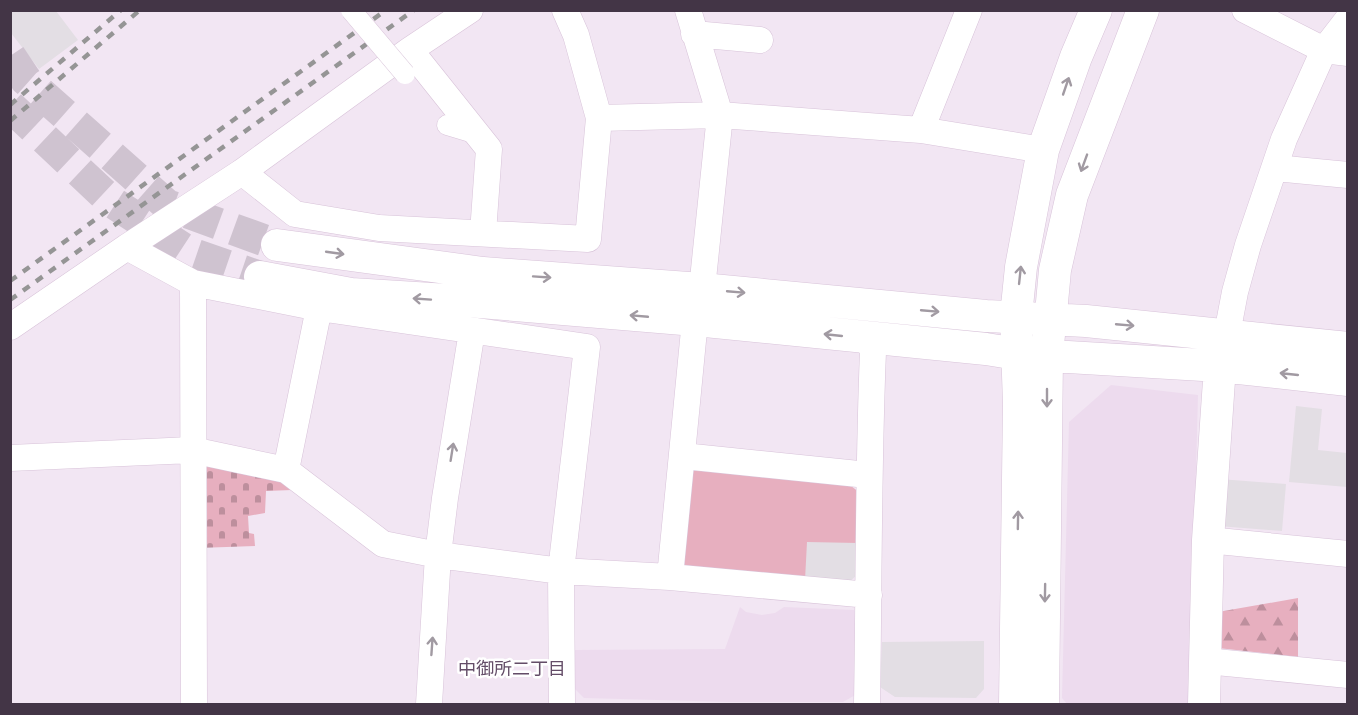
<svg xmlns="http://www.w3.org/2000/svg" width="1358" height="715" font-family="Montserrat,'Noto Sans JP',sans-serif">
  <defs>
    <pattern id="forest-firs" width="22" height="20" patternUnits="userSpaceOnUse" patternTransform="scale(1.5)"><rect width="22" height="20" fill="#e7afbf"/><path d="M5 1l3.5 6h-7zM16 11l3.5 6h-7z" fill="#bd8f9d"/></pattern>
    <pattern id="cemetery-stones" width="16" height="16" patternUnits="userSpaceOnUse" patternTransform="scale(1.5)"><rect width="16" height="16" fill="#e7afbf"/><path d="M2 7V4a2 2 0 0 1 4 0v3zM10 15v-3a2 2 0 0 1 4 0v3z" fill="#bd8f9d"/></pattern>
  </defs>
  <rect width="100%" height="100%" fill="#f2e6f3"/>
  <path fill="#eddbee" d="M1111 385 1198 395 1190 704H1067L1062 698 1069 422Z
    M740 607 746 612 762 615 775 613 784 607 854 610 857 694 843 702H730L584 698 573 687 574 650 725 649Z"/>
  <path fill="#e7afbf" d="M700 465 846 482 860 493 858 543 805 580 690 572 681 562 689 473Z"/>
  <path fill="url(#forest-firs)" d="M1298 598V657L1218 648V612Z"/>
  <path fill="url(#cemetery-stones)" d="M201 461 283 478 292 490 266 491 265 513 248 516 249 533 254 534 255 546 198 548Z"/>
  <path fill="#e3dee4" d="M11 10 56 11 78 40 39 69 11 33Z
    M1296 406 1322 409 1318 450 1347 453V487L1289 482Z
    M1219 479 1286 484 1282 531 1218 526Z
    M807 542 858 543 856 576 849 582 805 580Z
    M984 641V689L976 698 895 697 880 687 882 642Z"/>
  <g fill="none" stroke-linecap="round" stroke-linejoin="round">
    <path stroke="#cfc3d0" stroke-width="32" stroke-dasharray="32 16" stroke-linecap="butt" d="M10 56 26 80 167 205 277 245
      M10 106 112 202 190 253 260 277"/>
    <defs>
      <path id="pedestrian" d="M447 125 477 134"/>
      <path id="minor" d="M470 10 410 50 242 172 127 247 193 283 319 308 587 347 561 571 562 704
        M565 10 576 35 599 118
        M1245 10 1324 50 1348 53
        M694 34 760 40
        M410 50 489 149 483 233
        M921 130 969 10
        M1275 168 1348 175
        M242 172 295 214 379 228 588 239 599 118 720 115 921 130 1043 150
        M193 283 194 704
        M10 327 127 247
        M1227 334 1235 292 1248 245 1284 139 1324 50 1348 19
        M683 456 868 475
        M10 458 192 450 286 470 383 544 438 555 561 571 670 577 869 595
        M286 470 319 308
        M1208 540 1348 554
        M670 577 695 320 702 289 720 115 688 10
        M1206 661 1348 675
        M429 704 438 555 445 498 472 331
        M867 704C869 587 868 470 873 352L868 338"/>
      <path id="tertiary" d="M277 245 483 273 702 289 986 316 1086 321 1348 348
        M260 277 351 294 480 302 695 320 986 349 1017 354 1220 366 1348 380
        M1015 704 1019 404 1016 316 1021 267 1043 150 1076 57 1096 10
        M1043 704 1047 356 1055 270 1072 195 1143 10
        M1204 704 1208 540 1220 366"/>
    </defs>
    <use href="#pedestrian" stroke="#d8c3d9" stroke-width="21"/>
    <use href="#minor" stroke="#d8c3d9" stroke-width="27"/>
    <use href="#tertiary" stroke="#d8c3d9" stroke-width="33"/>
    <use href="#pedestrian" stroke="#fff" stroke-width="20"/>
    <use href="#minor" stroke="#fff" stroke-width="26"/>
    <use href="#tertiary" stroke="#fff" stroke-width="32"/>
    <path stroke="#959595" stroke-width="4.5" stroke-dasharray="8 8" stroke-linecap="butt" d="M10 105 121 10
      M10 121 140 10
      M10 281 386 10
      M10 300 414 10"/>
    <defs>
      <path id="pedestrian-bridge" d="M351 10 405 74"/>
    </defs>
    <use href="#pedestrian-bridge" stroke="#d8c3d9" stroke-width="21" stroke-linecap="butt"/>
    <use href="#pedestrian-bridge" stroke="#fff" stroke-width="20"/>
  </g>
  <defs><path id="oneway-shaft" d="M-6 0H5M1.5-3L5.5 0L1.5 3" fill="none" stroke-width="1.6" stroke-linecap="round" stroke-linejoin="round" transform="scale(1.5)"/></defs>
  <g stroke="#a19aa2">
    <use href="#oneway-shaft" transform="translate(1066 86) rotate(-71)"/>
    <use href="#oneway-shaft" transform="translate(1084 163) rotate(110)"/>
    <use href="#oneway-shaft" transform="translate(335 253) rotate(8)"/>
    <use href="#oneway-shaft" transform="translate(1020 275) rotate(-84)"/>
    <use href="#oneway-shaft" transform="translate(542 277) rotate(4)"/>
    <use href="#oneway-shaft" transform="translate(736 292) rotate(5)"/>
    <use href="#oneway-shaft" transform="translate(422 299) rotate(-176)"/>
    <use href="#oneway-shaft" transform="translate(930 311) rotate(5)"/>
    <use href="#oneway-shaft" transform="translate(639 316) rotate(-175)"/>
    <use href="#oneway-shaft" transform="translate(1125 325) rotate(5)"/>
    <use href="#oneway-shaft" transform="translate(833 335) rotate(-174)"/>
    <use href="#oneway-shaft" transform="translate(1289 374) rotate(-174)"/>
    <use href="#oneway-shaft" transform="translate(1047 398) rotate(90)"/>
    <use href="#oneway-shaft" transform="translate(452 452) rotate(-81)"/>
    <use href="#oneway-shaft" transform="translate(1018 520) rotate(-89)"/>
    <use href="#oneway-shaft" transform="translate(1045 593) rotate(91)"/>
    <use href="#oneway-shaft" transform="translate(432 646) rotate(-86)"/>
  </g>
  <g text-anchor="middle" stroke-width="5" stroke-linejoin="round" paint-order="stroke">
    <g font-size="18" fill="#644d68" stroke="#fff">
      <text x="512" y="675">中御所二丁目</text>
    </g>
  </g>
  <rect width="1358" height="715" fill="none" stroke="#433546" stroke-width="24"/>
</svg>
